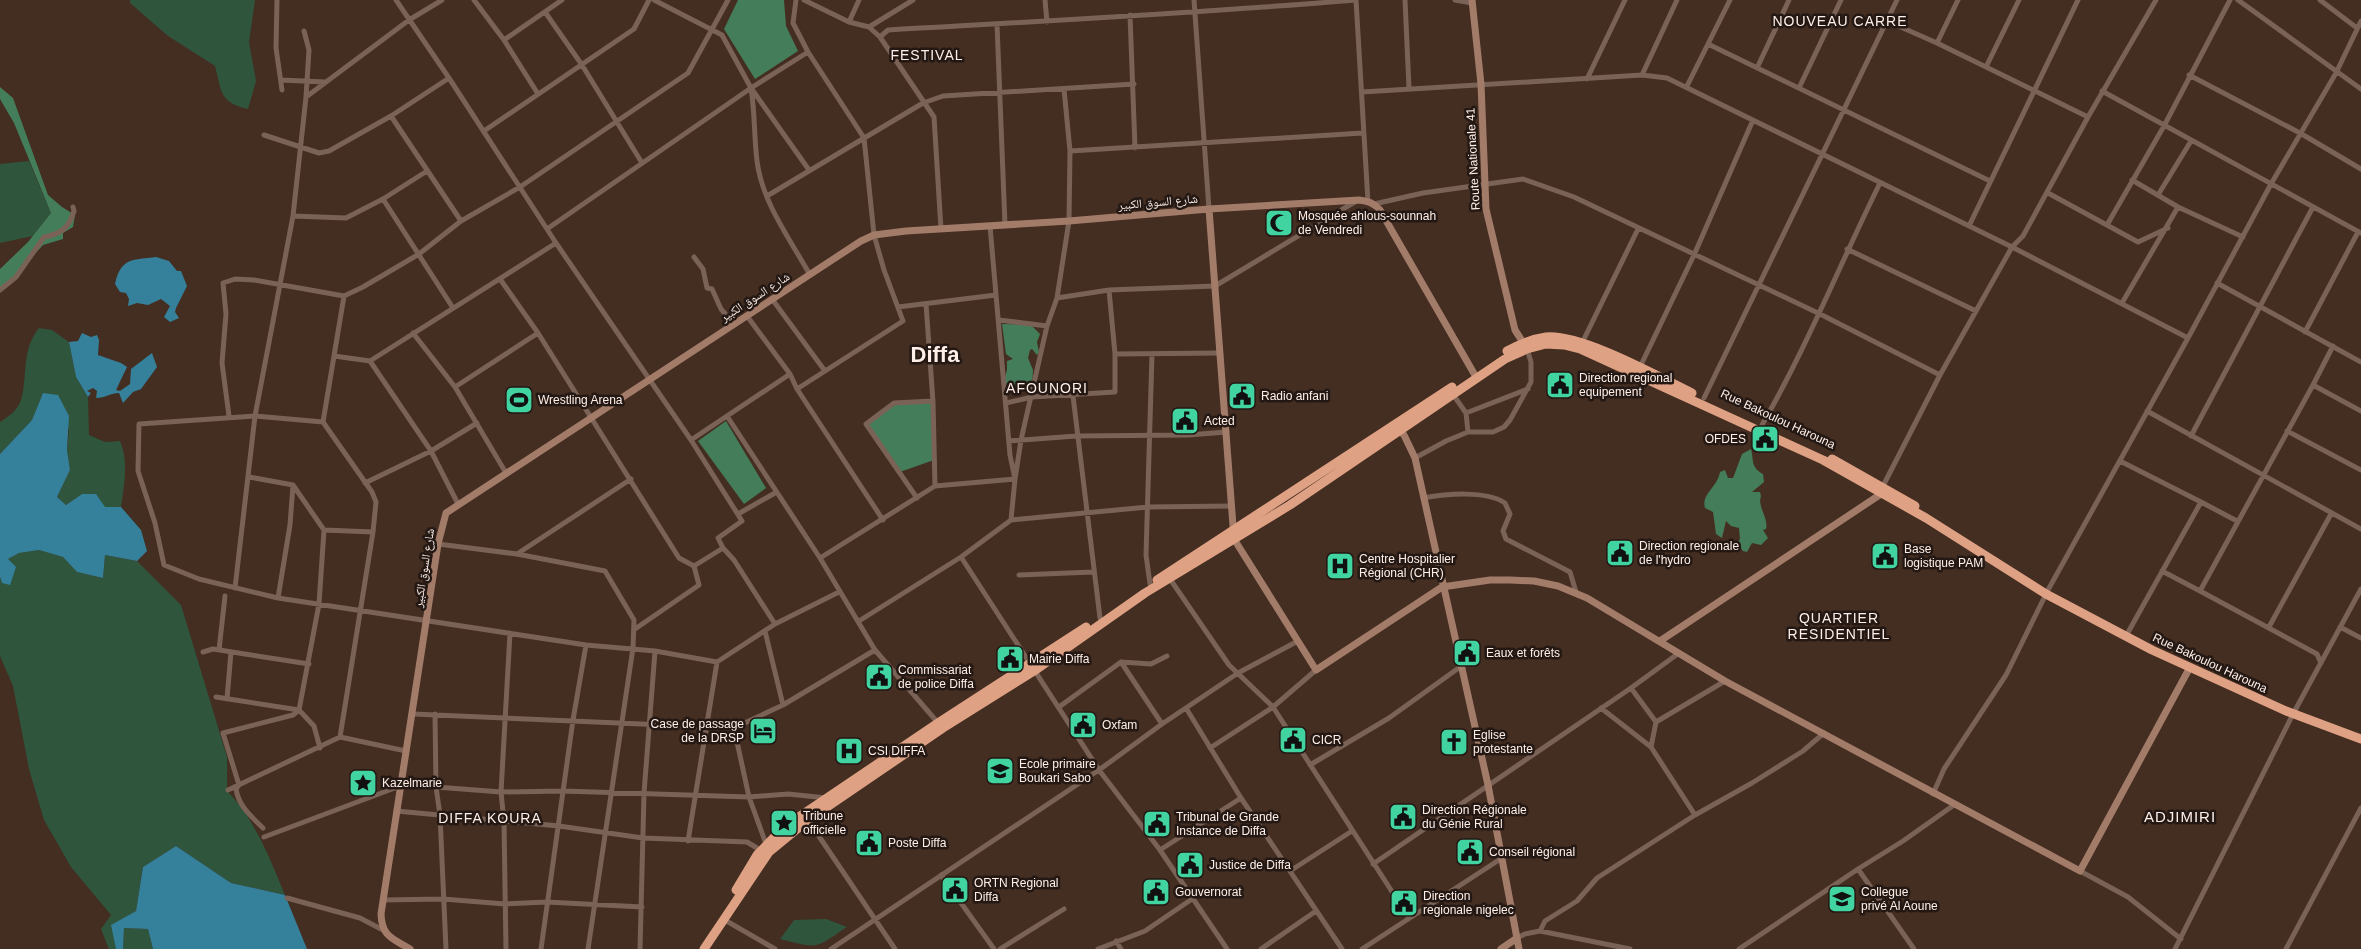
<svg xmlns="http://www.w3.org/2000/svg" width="2361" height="949" font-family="Arial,'Noto Naskh Arabic',sans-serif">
  <rect width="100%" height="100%" fill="#442d21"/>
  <path fill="#2f553d" d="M130 0H255L249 42 256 81 248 109C219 102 222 92 215 66L168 36 130 3Z
    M29 161 51 213 33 236 0 243V164Z
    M39 328 52 330 69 342 76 377 88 397 89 435 105 442 120 441C129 461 124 486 121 507H105L82 494 66 505 57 497 70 470 67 450 69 430 43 393 32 420 0 454V422C8 417 18 410 21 400 28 375 21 350 39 328Z
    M39 550 63 557 77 572 103 578 105 555 137 561 181 605 227 757V791C255 819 270 859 285 895L231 883 176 846 143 867 136 911 112 925 116 949H109L101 929 111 915 71 867 44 820 29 769 13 686 0 656V577L2 583 8 559 19 553Z
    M826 919 847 927C814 949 820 949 780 939L794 920Z
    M124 928 148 929 153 949H123Z"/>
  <path fill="#447d5a" d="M738 0H784L786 26 798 51 755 79 724 29Z
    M0 87 13 98 48 195 62 207 75 215 73 227 63 233V239L43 245 0 292V269L28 242 51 213 14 123 0 99Z
    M1002 324 1031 325 1040 334 1037 342 1039 352 1037 355 1032 349 1030 350 1028 358 1033 370 1032 390 1026 393V390L1008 386 1004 380 1007 370V361L1013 359 1006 354Z
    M933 402 934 460 897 473 868 424 895 405Z
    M726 421 766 488 744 504 698 441Z
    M1751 449C1754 459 1750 467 1763 474L1764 482 1752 492H1760L1761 496C1757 507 1769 518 1766 529L1763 530 1768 538 1761 545 1752 543 1747 552 1743 551 1737 543 1740 539 1739 528 1731 526 1726 521 1722 538 1716 534 1713 512 1705 508C1701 494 1717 488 1720 472L1725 470 1728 478H1733L1742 454Z"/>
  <path fill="#35809a" d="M156 257 169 261 177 271H181L187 286 176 308 175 312 179 318 170 322 164 317 170 306 161 299 148 305 137 303 128 306 129 299 126 293 120 292 115 284C121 257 133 260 156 257Z
    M82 333 91 337 97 335 99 340 98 355 121 363 127 367 116 390 120 391 130 384 131 369 152 353 157 367 141 389 133 392 123 403 119 393C111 393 105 398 96 398L97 391 93 388 87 391 91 393 88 397 76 377 69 342 78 341Z
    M43 393 58 395 69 416 67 450 70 470 57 497 66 505 82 494H96L105 507H121L141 530 147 551 137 561 105 555 103 578 77 572 63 557 39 550 19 553 8 559 16 567 10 585 2 583 0 577V454L32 420Z
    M176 846 231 883 285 895 307 949H153L148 929 124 928 123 949H116L111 925 136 911 143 867Z"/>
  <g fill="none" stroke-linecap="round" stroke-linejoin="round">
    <path stroke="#7b6256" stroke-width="5" d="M277 0 276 48 282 90
      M396 0 449 78 556 243 691 440 742 521 718 538 723 548 694 566 699 585 635 629
      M474 0 504 40 538 94
      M654 0 722 35 751 88 809 170
      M804 0 849 22 869 27 880 37 934 117 941 229
      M1045 0 1047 22
      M1194 0 1209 209
      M1356 0 1368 202
      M1405 0 1409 88
      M1455 0 1472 3
      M2238 0 2361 89
      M2320 0 2357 28
      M545 12 582 65 642 163
      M1130 15 1135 148
      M1887 21 1937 43 2088 117
      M849 22 859 0
      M997 24 1005 225
      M869 27 913 0
      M304 31 309 50 306 97
      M880 37 888 30C1044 21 1200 13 1356 0
      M504 40 562 0
      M1937 43 1958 0
      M1708 44 1990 181
      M1986 67 2019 0
      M1757 68 1789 0
      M1642 75 1677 0
      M2189 75 2300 133 2361 169
      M1587 79 1625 0
      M281 80 325 82
      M1687 86 1730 0
      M751 88C755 112 754 137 757 161 762 202 790 239 810 275
      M1799 88 1841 0
      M2102 91 2361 233
      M1362 92 1642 75 1667 78 2012 247 2188 338 2048 590 2006 675 1944 769 1933 794
      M391 116 461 221
      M484 131 634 29 649 0
      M264 135 319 153 329 151 391 116 449 78
      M1070 151 1363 133
      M2132 180 2178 207 2243 237
      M2048 193 2138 242 2168 228
      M2158 195 2191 141
      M767 196 923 103 943 96 1134 84
      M383 199 453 308
      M1374 204 1423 193 1523 179 1574 197 1820 314 1940 375
      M293 216 346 218 383 199 427 171
      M2107 225 2164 126 2230 0
      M990 226 1010 455 1015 479 1011 520
      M1969 226 2078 0
      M547 229 751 88 808 52
      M1847 249 1976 311
      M694 257 703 269 707 288 712 289 721 309 734 324
      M500 279 538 333 679 558 694 566
      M2217 283 2361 362
      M0 290 16 277 44 237C61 234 69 228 74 211L73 207
      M1057 298 1109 290 1215 286 1358 200
      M772 299 825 371
      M2122 303 2178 207
      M926 304 933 402 935 486
      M898 307 996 295
      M747 316 790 374
      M999 320 1047 326
      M2305 332 2358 232
      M413 333 455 387 506 473
      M2188 338 2271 184 2336 73 2361 21
      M1582 343 1638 229
      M2333 346 2313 385 2361 411
      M1115 354 1220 353
      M334 356 370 361 556 243
      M370 361 431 451 458 504
      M1640 367 1694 255 1753 120
      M2313 385 2200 591 2317 654 2321 663
      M455 387 538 333
      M797 389 883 520
      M1452 393 1466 413 1528 389
      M1073 396 1100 618
      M1704 398 1897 0
      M1006 403 1032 397 1115 392V354L1109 290
      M2147 411 2361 529
      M1466 413 1468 432H1493L1504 427 1510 420 1531 382V362L1527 349
      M229 416 222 363 226 314 223 283 235 279 254 280 344 296 363 287 419 254 461 221 520 187 688 73 728 0
      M727 416 820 558 875 650 939 724
      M323 422 255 416 139 424 138 471 155 523 164 565 199 579 278 598 586 645 655 651 717 662
      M1762 425C1807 347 1840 264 1880 183
      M2287 431 2361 470
      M2191 436 2313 207
      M691 440 790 374 797 389 903 321 884 270 874 235 864 138 808 52 793 23 796 0
      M1009 441 1076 436 1188 435 1227 432
      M1415 458 1446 441 1468 432
      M2120 461 2201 502
      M249 477 293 485 324 530 319 604 299 710 293 715 223 733 239 785 236 789C239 807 251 816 263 828
      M365 483 431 451 477 423
      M1883 486 1940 375 2012 247 2023 236 2088 117 2156 0
      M917 498 866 424 894 403 933 401
      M1423 498C1445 494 1486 490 1505 503L1510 514 1503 531 1506 539 1570 572 1576 592
      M738 514 775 493
      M324 530 373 532
      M438 544 517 554 605 571 634 620 633 648 588 949
      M723 548 734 560 775 624
      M517 554 631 479
      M961 557 1099 770 1160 850 1227 949
      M820 558 935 486 1015 479 1021 440 1047 326 1057 298 1069 221 1070 151 1064 89
      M2162 571 2200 591
      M1019 575 1093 572
      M1170 579 1229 665 1273 707 1409 918
      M1150 584 1146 555 1152 354
      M235 588 255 416 293 216 306 97 409 20 442 0
      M278 598 290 525 293 485
      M859 621 961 557 1011 520 1148 507 1232 506
      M2269 627 2331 514
      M2340 627 2361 638
      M765 631 783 705
      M2126 636 2201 502 2237 521
      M219 650 225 596
      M203 652 213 649 309 664
      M1121 662 1151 664 1167 656
      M1631 688 1656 722 1725 681
      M216 697 299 710 314 726 320 748
      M227 699 231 652
      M1059 707 1121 662 1162 724
      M1186 708 1241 798 1342 949
      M1601 708 1651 747 1656 722
      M413 714 734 728 783 705 875 650
      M435 714 436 787 440 815 446 949
      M734 728 749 797 766 844
      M340 737 406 751
      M1651 747 1695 815
      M1210 748 1273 707 1316 670
      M1310 765 1389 718 1460 667
      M436 787 501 792 563 791 749 797 788 794 827 798
      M228 790 340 737 373 532 376 502 372 492 323 422 344 296
      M396 811 559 826 643 838 747 842 757 848V854
      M808 820 895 949
      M264 837 400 786
      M688 841 717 662 775 624 839 592
      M1160 850 1241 798
      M1373 864 1631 688 1679 653
      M1290 871 1352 831
      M2080 871 2128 897 2181 939
      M941 875 994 949
      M287 898 360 918 381 929
      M384 900 443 899 505 904 547 902 642 907
      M723 919 775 949
      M1540 931 1545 921 1577 901 1597 878 1695 815 1752 783 1803 751 1824 733
      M1517 938 1525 934 1540 931 1630 949
      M1116 941 1121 949
      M506 949 504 822 501 792 510 633
      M541 949 573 720 586 645
      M640 949 644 793 655 651
      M831 949 1099 770 1162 724 1238 673 1298 641
      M1000 949 1064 909
      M1098 949 1145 931 1192 899
      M1261 949 1316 911
      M1362 949 1502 858
      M1739 949 1858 869
      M1914 949 1858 869 1903 841 1954 805
      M2175 949 2293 714 2361 589
      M2286 949 2361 808"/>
    <path stroke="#a37c69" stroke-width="7" d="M1472 0 1481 84 1486 209 1515 330 1526 347
      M1209 209 1234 539 1316 670 1442 587 1490 580H1510L1534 581 1558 586 1587 598 1725 681 2080 871 2189 669
      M1397 428 1404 435 1415 458 1488 785 1519 949
      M1660 641 1881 494
      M410 949C392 938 382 937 381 914L438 544 446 513 861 241 874 235 906 231 1069 221 1209 209 1359 200C1368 201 1374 203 1380 210L1476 377
      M1501 949 1517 938"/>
    <path stroke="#dea184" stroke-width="9" d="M1507 351C1520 344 1531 339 1546 337 1582 334 1657 376 1692 393
      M1832 459 1915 506
      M1157 580 1452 387
      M736 890 757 855 784 827 938 723 1086 627
      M704 949 769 852 808 820 943 728 1034 671 1145 593 1290 505 1505 359 1527 349 1546 344 1564 345 1580 349 1823 460 1926 518 2046 594 2152 650 2286 711 2361 739"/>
  </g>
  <defs>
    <symbol id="mosque-square" viewBox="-11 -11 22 22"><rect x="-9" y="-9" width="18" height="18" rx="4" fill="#41d4a1" stroke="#231813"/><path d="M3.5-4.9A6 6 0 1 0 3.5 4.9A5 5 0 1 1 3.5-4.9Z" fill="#111"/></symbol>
    <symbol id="civic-square" viewBox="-11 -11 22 22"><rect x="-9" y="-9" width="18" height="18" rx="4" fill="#41d4a1" stroke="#231813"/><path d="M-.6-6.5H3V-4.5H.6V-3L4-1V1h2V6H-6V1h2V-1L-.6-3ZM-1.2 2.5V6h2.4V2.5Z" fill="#111"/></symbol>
    <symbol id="stadium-square" viewBox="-11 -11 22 22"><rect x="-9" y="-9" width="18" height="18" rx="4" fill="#41d4a1" stroke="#231813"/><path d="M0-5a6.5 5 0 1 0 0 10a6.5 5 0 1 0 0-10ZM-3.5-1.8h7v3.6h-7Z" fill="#111"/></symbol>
    <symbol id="hospital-square" viewBox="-11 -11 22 22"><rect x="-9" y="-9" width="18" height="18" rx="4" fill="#41d4a1" stroke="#231813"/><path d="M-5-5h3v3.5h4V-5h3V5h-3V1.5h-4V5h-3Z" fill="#111"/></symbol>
    <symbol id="hotel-square" viewBox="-11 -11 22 22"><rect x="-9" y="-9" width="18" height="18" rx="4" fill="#41d4a1" stroke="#231813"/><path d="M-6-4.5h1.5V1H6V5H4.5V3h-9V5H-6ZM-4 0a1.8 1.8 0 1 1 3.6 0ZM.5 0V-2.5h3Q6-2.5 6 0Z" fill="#111"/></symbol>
    <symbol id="church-square" viewBox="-11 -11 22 22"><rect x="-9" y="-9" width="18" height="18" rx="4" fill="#41d4a1" stroke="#231813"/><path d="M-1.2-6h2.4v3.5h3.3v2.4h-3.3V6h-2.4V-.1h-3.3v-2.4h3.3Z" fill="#111"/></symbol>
    <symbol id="school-square" viewBox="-11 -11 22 22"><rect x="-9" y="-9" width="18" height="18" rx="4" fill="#41d4a1" stroke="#231813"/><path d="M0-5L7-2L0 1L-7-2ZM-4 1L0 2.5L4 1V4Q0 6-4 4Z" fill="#111"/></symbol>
    <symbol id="sight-square" viewBox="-11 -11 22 22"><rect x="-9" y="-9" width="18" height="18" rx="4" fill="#41d4a1" stroke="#231813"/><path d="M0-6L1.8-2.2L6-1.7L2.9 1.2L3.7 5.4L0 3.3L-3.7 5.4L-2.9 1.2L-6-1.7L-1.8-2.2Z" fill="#111"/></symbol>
  </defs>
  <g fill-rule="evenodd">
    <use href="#mosque-square" x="1263" y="207" width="32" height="32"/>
    <use href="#civic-square" x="1544" y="369" width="32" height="32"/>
    <use href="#civic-square" x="1226" y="380" width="32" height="32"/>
    <use href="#stadium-square" x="503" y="384" width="32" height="32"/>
    <use href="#civic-square" x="1169" y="405" width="32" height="32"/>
    <use href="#civic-square" x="1749" y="423" width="32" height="32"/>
    <use href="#civic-square" x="1604" y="537" width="32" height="32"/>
    <use href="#civic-square" x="1869" y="540" width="32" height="32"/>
    <use href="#hospital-square" x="1324" y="550" width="32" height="32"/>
    <use href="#civic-square" x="1451" y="637" width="32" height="32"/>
    <use href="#civic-square" x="994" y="643" width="32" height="32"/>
    <use href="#civic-square" x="863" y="661" width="32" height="32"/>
    <use href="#civic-square" x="1067" y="709" width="32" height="32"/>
    <use href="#hotel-square" x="747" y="715" width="32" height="32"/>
    <use href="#civic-square" x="1277" y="724" width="32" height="32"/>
    <use href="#church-square" x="1438" y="726" width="32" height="32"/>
    <use href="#hospital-square" x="833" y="735" width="32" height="32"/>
    <use href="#school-square" x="984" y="755" width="32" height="32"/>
    <use href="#sight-square" x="347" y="767" width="32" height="32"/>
    <use href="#civic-square" x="1387" y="801" width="32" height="32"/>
    <use href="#sight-square" x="768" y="807" width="32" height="32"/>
    <use href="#civic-square" x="1141" y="808" width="32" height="32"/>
    <use href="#civic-square" x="853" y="827" width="32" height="32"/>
    <use href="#civic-square" x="1454" y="836" width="32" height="32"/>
    <use href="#civic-square" x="1174" y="849" width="32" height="32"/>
    <use href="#civic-square" x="939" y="874" width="32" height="32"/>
    <use href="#civic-square" x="1140" y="876" width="32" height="32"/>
    <use href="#school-square" x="1826" y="883" width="32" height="32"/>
    <use href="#civic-square" x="1388" y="887" width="32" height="32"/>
  </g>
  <g text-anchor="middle" stroke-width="5" stroke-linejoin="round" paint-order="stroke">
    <g font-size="12" fill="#ffefe8" stroke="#231813">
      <text transform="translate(1473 159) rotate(-93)" y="4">Route Nationale 41</text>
      <text transform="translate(1158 202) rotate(-5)" y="4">شارع السوق الكبير</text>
      <text transform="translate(755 297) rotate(-33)" y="4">شارع السوق الكبير</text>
      <text transform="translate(1778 419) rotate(25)" y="4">Rue Bakoulou Harouna</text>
      <text transform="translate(424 568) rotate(-81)" y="4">شارع السوق الكبير</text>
      <text transform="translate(2210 663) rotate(25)" y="4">Rue Bakoulou Harouna</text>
    </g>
    <g font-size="12" fill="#ffefe8" stroke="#231813" text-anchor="start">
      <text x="1298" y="220">Mosquée ahlous-sounnah<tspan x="1298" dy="14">de Vendredi</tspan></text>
      <text x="1579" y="382">Direction regional<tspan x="1579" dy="14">equipement</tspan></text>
      <text x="1261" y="400">Radio anfani</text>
      <text x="538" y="404">Wrestling Arena</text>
      <text x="1204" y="425">Acted</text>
      <text x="1746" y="443" text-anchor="end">OFDES</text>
      <text x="1639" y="550">Direction regionale<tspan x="1639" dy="14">de l'hydro</tspan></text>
      <text x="1904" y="553">Base<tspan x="1904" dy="14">logistique PAM</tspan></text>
      <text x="1359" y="563">Centre Hospitalier<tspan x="1359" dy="14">Régional (CHR)</tspan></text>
      <text x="1486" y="657">Eaux et forêts</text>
      <text x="1029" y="663">Mairie Diffa</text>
      <text x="898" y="674">Commissariat<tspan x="898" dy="14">de police Diffa</tspan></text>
      <text x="744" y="728" text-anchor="end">Case de passage<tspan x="744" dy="14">de la DRSP</tspan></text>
      <text x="1102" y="729">Oxfam</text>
      <text x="1473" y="739">Eglise<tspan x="1473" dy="14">protestante</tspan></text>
      <text x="1312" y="744">CICR</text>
      <text x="868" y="755">CSI DIFFA</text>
      <text x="1019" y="768">Ecole primaire<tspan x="1019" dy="14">Boukari Sabo</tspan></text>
      <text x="382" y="787">Kazelmarie</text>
      <text x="1422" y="814">Direction Régionale<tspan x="1422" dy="14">du Génie Rural</tspan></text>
      <text x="803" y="820">Tribune<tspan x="803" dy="14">officielle</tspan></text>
      <text x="1176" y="821">Tribunal de Grande<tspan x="1176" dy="14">Instance de Diffa</tspan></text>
      <text x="888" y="847">Poste Diffa</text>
      <text x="1489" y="856">Conseil régional</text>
      <text x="1209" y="869">Justice de Diffa</text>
      <text x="974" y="887">ORTN Regional<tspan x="974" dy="14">Diffa</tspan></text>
      <text x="1175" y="896">Gouvernorat</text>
      <text x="1861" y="896">Collegue<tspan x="1861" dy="14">privé Al Aoune</tspan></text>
      <text x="1423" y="900">Direction<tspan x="1423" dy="14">regionale nigelec</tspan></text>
    </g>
    <g font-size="14" letter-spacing="1" fill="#ffefe8" stroke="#231813">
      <text x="1840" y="26">NOUVEAU CARRE</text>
      <text x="927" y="60">FESTIVAL</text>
      <text x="1047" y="393">AFOUNORI</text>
      <text x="1839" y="623">QUARTIER<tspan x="1839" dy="16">RESIDENTIEL</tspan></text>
      <text x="490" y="823">DIFFA KOURA</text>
    </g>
    <g font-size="15" letter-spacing="1" fill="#ffefe8" stroke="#231813">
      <text x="2180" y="822">ADJIMIRI</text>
    </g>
    <g font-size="22" font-weight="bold" fill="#ffefe8" stroke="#231813">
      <text x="935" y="362">Diffa</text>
    </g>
  </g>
</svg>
